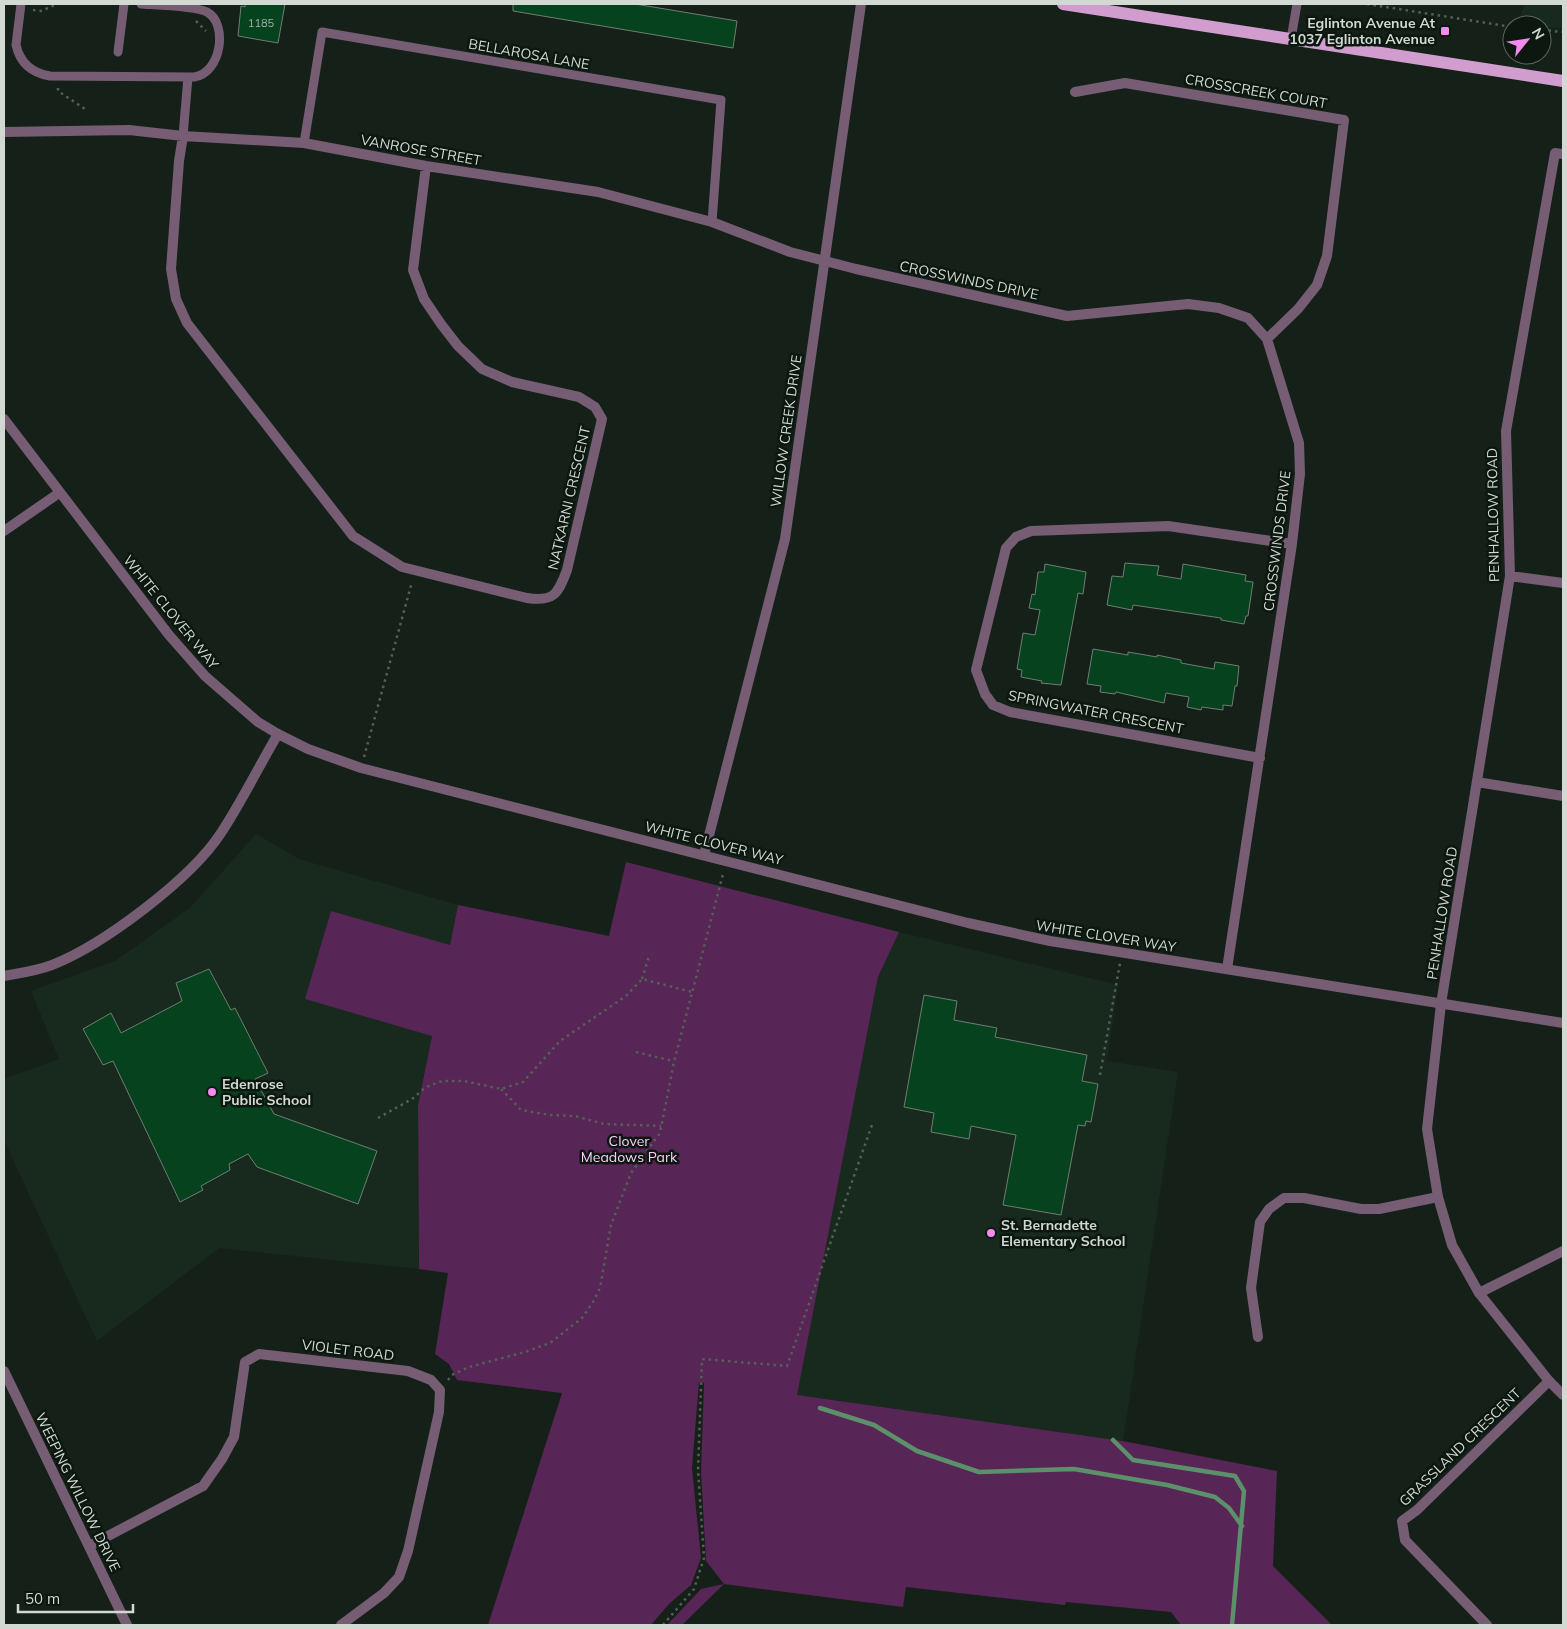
<svg xmlns="http://www.w3.org/2000/svg" width="1567" height="1629" font-family="Mulish,sans-serif">
  <rect width="100%" height="100%" fill="#152118"/>
  <path fill="#182a1d" d="M1525 4H1563V29L1518 22Z
    M256 834 299 859 458 905 418 1105 419 1269 219 1248 97 1341 4 1140V1079L59 1059 31 991 115 961 190 908Z
    M899 932 1118 985 1107 1061 1178 1072 1123 1441 796 1395 878 977Z"/>
  <path fill="#572556" d="M626 862 899 932 878 977 797 1395 1123 1441 1277 1471 1273 1566 1332 1625H1181L1171 1612 1066 1602 1065 1605 906 1587 903 1607 724 1584 682 1625H667L701 1589 724 1584 706 1561 701 1471 704 1383 699 1382 692 1468 701 1558 691 1585 669 1604 651 1625H488L562 1393 457 1380 449 1364 435 1354 448 1273 419 1269 418 1105 432 1036 305 999 331 911 450 945 458 905 609 936Z"/>
  <g fill="none" stroke-linecap="round" stroke-linejoin="round">
    <path stroke="#5b906b" stroke-width="4.5" d="M820 1408 874 1425 917 1451 979 1472 1074 1469 1167 1485 1215 1497 1229 1508 1242 1526
      M1113 1440 1133 1460 1235 1476 1244 1491 1232 1625"/>
  </g>
  <path fill="#07421f" stroke="#6f7d72" d="M245 4H285L278 43 238 36 241 6 245 7Z
    M513 4H635L737 21 733 48 513 11Z
    M1125 563 1159 566 1157 575 1181 579 1183 564 1246 575 1245 581 1253 582 1248 616H1246L1244 624 1221 620V618L1133 605 1132 610 1107 605 1112 576 1123 577Z
    M1045 564 1086 572 1083 594 1078 593 1061 685 1041 683 1042 681 1021 677 1022 670 1017 669 1023 633 1035 635 1040 610 1029 608 1032 594 1035 595 1038 572H1044Z
    M1093 649 1128 655V652L1157 657V655L1181 660V663L1214 669 1215 662 1239 666 1237 686H1235L1232 706 1223 705V710L1202 707 1201 710 1187 707 1189 697 1166 693 1164 703 1116 692 1115 694 1100 692 1101 686 1087 684Z
    M209 969 231 1010 235 1008 268 1073 255 1079 274 1114 377 1151 358 1204 257 1167 248 1154 229 1164 230 1170 201 1186 203 1190 180 1202 113 1061 103 1065 83 1029 111 1013 121 1033 182 1001 176 983Z
    M924 995 957 1001 954 1020 997 1028 995 1037 1087 1055 1082 1081 1098 1084 1091 1122 1086 1121 1085 1126 1078 1125 1061 1215 1003 1205 1016 1135 971 1126 969 1139 931 1132 934 1113 904 1107Z"/>
  <g fill="none" stroke-linecap="round" stroke-linejoin="round">
    <path stroke="#555f57" stroke-width="2.5" stroke-dasharray="2.5 4" stroke-linecap="butt" d="M1367 4 1512 27
      M33 10 41 11 57 4
      M196 21 206 31
      M1542 30 1563 32
      M58 88V91L85 109
      M364 757 412 582
      M642 979 649 956
      M636 1052 673 1061
      M1100 1075 1120 963
      M501 1089 521 1110 550 1115 575 1116 604 1124 661 1126
      M378 1118 412 1099 426 1087 442 1081H464L501 1089 523 1082 560 1041 626 996 642 979 692 992
      M448 1380 452 1375 469 1367 525 1352 550 1343 582 1318 593 1302 600 1288 611 1225 631 1173 660 1133 674 1062 723 874
      M663 1625 694 1589 704 1558 698 1470 702 1359 787 1366 873 1122"/>
    <path stroke="#765d74" stroke-width="9" d="M21 4 16 45C20 63 32 73 50 76L194 77C222 73 228 23 207 12 195 6 155 5 141 4
      M1291 39 1297 4
      M118 52 124 4
      M183 136 188 77
      M304 143 322 32 721 100 712 222"/>
    <path stroke="#765d74" stroke-width="10" d="M1075 92 1125 83 1344 120 1327 256 1317 285 1298 309 1267 339
      M4 132 129 130 183 136 304 143 426 166 598 192 712 222 790 252 856 269 1067 316 1188 304 1219 308 1248 318 1267 339 1299 443 1300 474 1292 544 1227 969
      M183 136 179 161 171 269 176 299 187 323 353 536 402 567 527 598C554 602 558 594 567 570L602 419 595 407 579 397 512 382 482 369 458 346 441 324 424 299 413 270 426 166
      M4 531 59 493
      M1510 576 1563 583
      M1260 758 1010 712 993 705 985 694 976 670 1006 548 1016 537 1031 531 1168 526 1292 544
      M1477 782 1563 796
      M4 976C20 973 36 971 52 965 103 945 191 879 221 833 242 801 259 766 278 734
      M1441 1004 1510 576 1506 431 1555 153 1563 154
      M1479 1293 1563 1251
      M1258 1337 1251 1288 1260 1222 1269 1209 1284 1198H1304L1361 1209H1379L1438 1197
      M4 1371 127 1625
      M89 1546 203 1486 222 1459 234 1437 245 1362 259 1354 408 1371 431 1380 440 1390 439 1412 408 1551 399 1577 384 1593 341 1625
      M1487 1625 1405 1540 1402 1521 1417 1510 1549 1381"/>
    <path stroke="#765d74" stroke-width="10" d="M4 419 169 635 205 676 258 722 278 734 308 749 361 768 968 923 1050 941 1563 1023
      M704 855 785 539 861 4
      M1441 1004 1427 1129 1438 1197 1452 1245 1479 1293 1549 1381 1563 1395"/>
    <path stroke="#d19dce" stroke-width="12" d="M1063 4 1563 81"/>
  </g>
  <g fill="#f489f0" stroke="#0c170f" stroke-width="2">
    <rect x="1440" y="26" width="10" height="10" rx="2.5"/>
    <circle cx="212" cy="1092" r="5"/>
    <circle cx="991" cy="1233" r="5"/>
  </g>
  <g text-anchor="middle" stroke-width="5" stroke-linejoin="round" paint-order="stroke">
    <g font-size="11" fill="#9eb3a5">
      <text x="261" y="27">1185</text>
    </g>
    <g font-size="14" font-weight="bold" fill="#d1d9d2" stroke="#0c170f" text-anchor="start">
      <text x="1435" y="28" text-anchor="end">Eglinton Avenue At<tspan x="1435" dy="16">1037 Eglinton Avenue</tspan></text>
      <text x="222" y="1089">Edenrose<tspan x="222" dy="16">Public School</tspan></text>
      <text x="1001" y="1230">St. Bernadette<tspan x="1001" dy="16">Elementary School</tspan></text>
    </g>
    <g font-size="14" fill="#d1d9d2" stroke="#0c170f">
      <text transform="translate(529 54) rotate(10)" y="5">BELLAROSA LANE</text>
      <text transform="translate(1256 91) rotate(10)" y="5">CROSSCREEK COURT</text>
      <text transform="translate(421 150) rotate(10)" y="5">VANROSE STREET</text>
      <text transform="translate(969 280) rotate(12)" y="5">CROSSWINDS DRIVE</text>
      <text transform="translate(786 431) rotate(-82)" y="5">WILLOW CREEK DRIVE</text>
      <text transform="translate(569 498) rotate(-77)" y="5">NATKARNI CRESCENT</text>
      <text transform="translate(1493 515) rotate(-91)" y="5">PENHALLOW ROAD</text>
      <text transform="translate(1277 541) rotate(-83)" y="5">CROSSWINDS DRIVE</text>
      <text transform="translate(171 612) rotate(51)" y="5">WHITE CLOVER WAY</text>
      <text transform="translate(1096 712) rotate(11)" y="5">SPRINGWATER CRESCENT</text>
      <text transform="translate(714 843) rotate(14)" y="5">WHITE CLOVER WAY</text>
      <text transform="translate(1442 913) rotate(-81)" y="5">PENHALLOW ROAD</text>
      <text transform="translate(1106 936) rotate(9)" y="5">WHITE CLOVER WAY</text>
      <text transform="translate(348 1350) rotate(7)" y="5">VIOLET ROAD</text>
      <text transform="translate(1460 1447) rotate(-44)" y="5">GRASSLAND CRESCENT</text>
      <text transform="translate(78 1492) rotate(64)" y="5">WEEPING WILLOW DRIVE</text>
    </g>
    <g font-size="14" fill="#ffcdfb" stroke="#0c170f">
      <text x="629" y="1146">Clover<tspan x="629" dy="16">Meadows Park</tspan></text>
    </g>
  </g>
  <rect width="1567" height="1629" fill="none" stroke="#d1d9d2" stroke-width="10"/>
  <g transform="translate(1527 40) rotate(60)"><circle r="24" fill="#0c170f" stroke="#5b655d"/>
  <path d="M0-4L9 19L0 12L-9 19Z" fill="#f489f0"/>
  <text y="-8" font-size="14" font-weight="bold" text-anchor="middle" fill="#d1d9d2">N</text>
  </g>
  <path d="M18 1604v8h115v-8" fill="none" stroke="#d1d9d2" stroke-width="2.5"/>
  <text x="25" y="1604" font-size="15" fill="#d1d9d2" stroke="#0c170f" stroke-width="4" paint-order="stroke">50 m</text>
</svg>
